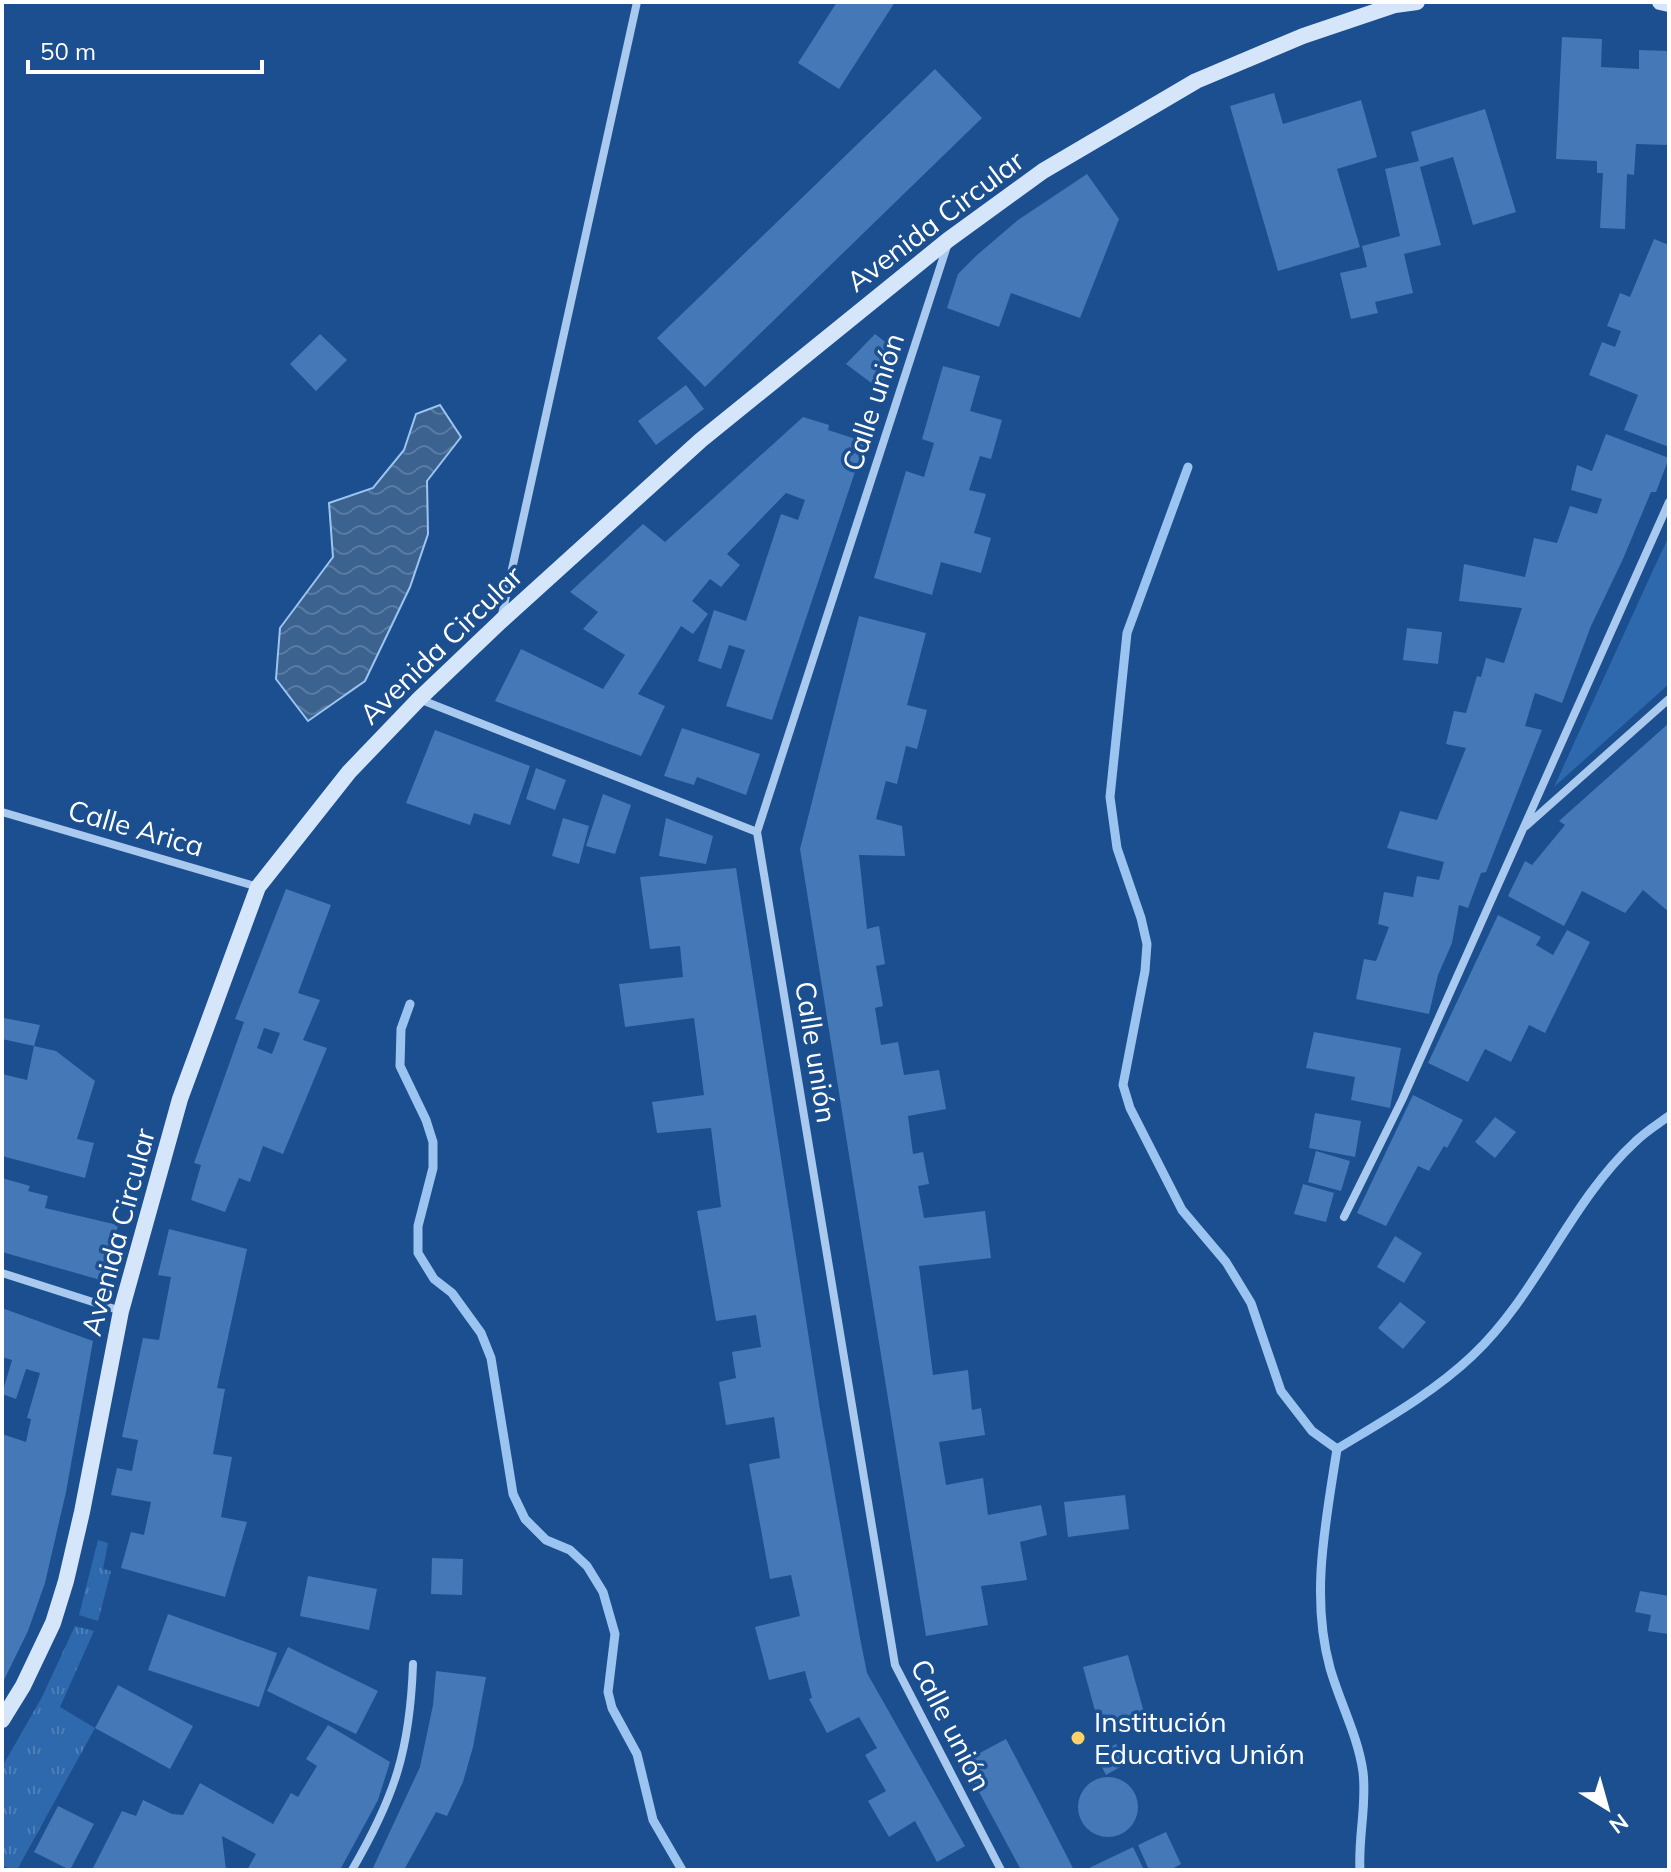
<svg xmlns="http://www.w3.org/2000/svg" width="1671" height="1872" font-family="Mulish,sans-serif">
  <defs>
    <pattern id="grass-tufts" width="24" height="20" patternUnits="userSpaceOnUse" patternTransform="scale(2)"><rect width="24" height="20" fill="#2e69ad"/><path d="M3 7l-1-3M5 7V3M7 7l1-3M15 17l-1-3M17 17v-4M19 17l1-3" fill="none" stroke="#4d80b9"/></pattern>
    <pattern id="water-waves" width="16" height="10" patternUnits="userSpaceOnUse" patternTransform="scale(2)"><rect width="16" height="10" fill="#3c6290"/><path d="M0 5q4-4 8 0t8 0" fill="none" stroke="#597aa1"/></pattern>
  </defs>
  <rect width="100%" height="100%" fill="#1b4f8f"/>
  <path fill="url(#grass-tufts)" d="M98 1540 108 1543 103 1569 111 1571 98 1621 79 1615Z
    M75 1626 94 1631 60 1707 95 1728 17 1870 2 1866V1767L42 1697Z"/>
  <path fill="#2e69ad" d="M1669 536V684L1554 787 1654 568Z"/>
  <path fill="url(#water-waves)" stroke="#9cc4f0" stroke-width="2" d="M440 405 461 437 427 481 428 534 410 587 365 681 308 721 276 679 280 628 333 557 329 503 373 488 404 450 416 414Z"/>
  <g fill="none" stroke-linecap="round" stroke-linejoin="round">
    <path stroke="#9cc4f0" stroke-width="9" d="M1188 467 1127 633 1110 797 1117 848 1141 918 1147 944 1145 971 1123 1085 1130 1108 1182 1210 1226 1262 1251 1303 1281 1391 1312 1431 1337 1449
      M410 1004 401 1029 400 1066 426 1120 433 1142V1168L418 1226V1253L434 1279 452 1293 481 1333 491 1358 513 1494 525 1519 546 1540 570 1550 587 1566 603 1592 615 1634 608 1692 612 1708 637 1754 653 1820 682 1870
      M1360 1870C1358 1837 1367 1805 1363 1772 1358 1736 1340 1703 1330 1668 1310 1596 1326 1521 1337 1449 1383 1421 1433 1393 1472 1356 1538 1294 1569 1203 1635 1142 1645 1132 1658 1124 1669 1116"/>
  </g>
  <path fill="#4478b7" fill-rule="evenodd" d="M837 2H895L839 89 798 63Z
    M1562 37 1602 39 1601 67 1639 69V50L1669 51 1667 145 1636 144 1634 175 1627 174 1625 229 1600 228 1603 173H1597V161L1556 159Z
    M935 69 982 118 705 387 657 338Z
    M1274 93 1283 124 1361 100 1377 157 1337 169 1360 247 1278 271 1230 106Z
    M1485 109 1516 212 1473 225 1453 157 1420 167 1441 245 1404 254 1413 293 1375 302 1378 313 1351 319 1340 273 1367 267 1362 246 1400 236 1385 169 1419 161 1411 132Z
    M1087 174 1119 219 1080 318 1011 293 999 327 947 308 958 274 977 255 1018 220Z
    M1654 239 1669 245V447L1624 430 1638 395 1589 375 1602 342 1615 347 1621 331 1607 326 1620 293 1630 297Z
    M320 334 347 360 316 391 290 364Z
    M875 334 893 348 882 391 846 364Z
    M943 366 980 376 970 411 1002 420 991 459 980 456 969 490 986 494 974 533 991 538 981 573 941 562 932 595 874 578 906 471 924 477 934 443 922 439Z
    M686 385 704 409 656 445 638 421Z
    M803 417 829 425 828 430 865 442 772 720 726 706 745 650 729 645 721 669 698 661 714 610 746 621 781 514 798 520 805 500 786 493 727 554 740 565 721 587 710 579 692 601 708 614 693 634 681 626 638 694 665 706 641 756 495 701 521 649 603 689 625 655 583 629 598 612 570 592 643 524 665 542Z
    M1606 434 1669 458 1656 492H1651L1623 559 1591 626 1562 703 1535 693 1525 726 1542 730 1486 872 1481 873 1468 908 1459 905 1452 943 1438 975 1429 1014 1356 999 1364 959 1376 961 1389 927 1378 924 1384 892 1413 897 1417 876 1439 880 1444 862 1387 848 1400 811 1437 820 1466 748 1446 744 1454 711 1466 713 1477 676 1481 677 1486 658 1504 663 1522 608 1459 601 1464 564 1525 577 1534 538 1557 543 1570 506 1597 514 1602 499 1571 490 1577 465 1592 471Z
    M859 616 926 633 907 705 927 710 917 749 906 746 897 784 886 781 876 819 902 826 905 856 859 855 867 929 879 926 885 964 876 966 883 1006 875 1008 881 1045 898 1042 904 1075 939 1070 946 1109 908 1116 913 1154 923 1152 929 1184 918 1186 924 1218 985 1211 991 1258 919 1266 933 1375 968 1370 972 1410 981 1408 985 1435 939 1442 946 1485 983 1478 988 1515 1041 1505 1047 1535 1020 1542 1027 1580 981 1586 988 1625 926 1636 800 849Z
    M1407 628 1442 632 1438 664 1403 660Z
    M1669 723V912L1643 890 1625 913 1582 891 1564 926 1508 896 1525 861 1532 865 1565 825 1559 821Z
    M682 728 760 754 746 795 697 777 694 785 664 776Z
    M435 730 530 766 510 825 474 813 470 825 406 803Z
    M536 768 566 780 555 810 526 799Z
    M603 794 631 805 615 854 586 846Z
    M563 818 589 826 579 864 552 856Z
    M666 818 713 836 706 864 659 856Z
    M736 868 820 1410 860 1638 867 1673 965 1846 937 1862 915 1821 889 1837 868 1801 886 1791 865 1755 877 1748 859 1717 827 1733 809 1699 812 1698 805 1671 769 1680 755 1627 800 1616 791 1575 770 1579 749 1464 780 1458 774 1417 726 1425 719 1382 736 1378 732 1352 761 1347 756 1315 716 1321 697 1211 721 1207 711 1128 657 1133 652 1102 704 1095 694 1018 625 1027 619 984 683 977 680 946 650 949 640 877Z
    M286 889 331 905 298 993 320 1000 303 1040 327 1048 283 1154 263 1146 250 1182 239 1178 225 1212 191 1200 201 1165 194 1163 244 1022 235 1019ZM264 1028 280 1033 272 1054 257 1048Z
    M1498 915 1541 937 1536 945 1553 955 1567 930 1590 942 1545 1033 1529 1025 1511 1062 1485 1049 1468 1082 1428 1063Z
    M4 1018 40 1025 34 1046 2 1039Z
    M1314 1032 1401 1048 1390 1108 1351 1100 1355 1077 1306 1068Z
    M34 1046 56 1051 95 1081 77 1139 94 1143 85 1178 2 1156V1074L27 1080Z
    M1413 1095 1463 1120 1447 1148 1444 1146 1429 1171 1418 1166 1386 1226 1357 1213Z
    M1315 1113 1361 1121 1355 1157 1309 1148Z
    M1495 1117 1516 1132 1495 1158 1475 1142Z
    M1316 1151 1350 1161 1341 1191 1308 1182Z
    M2 1178 30 1186 28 1191 48 1196 45 1208 118 1225 104 1281 2 1252Z
    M1303 1184 1334 1193 1326 1222 1294 1214Z
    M169 1229 247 1249 217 1388 225 1389 213 1454 232 1457 221 1517 247 1522 225 1597 121 1568 131 1532 144 1535 151 1502 111 1495 117 1468 132 1471 138 1440 122 1437 143 1338 159 1340 171 1277 158 1275Z
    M1395 1236 1422 1253 1404 1283 1377 1267Z
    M1400 1302 1426 1322 1403 1349 1378 1328Z
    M2 1308 93 1341 66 1492 45 1583 28 1631 2 1684V1434L26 1442 31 1419 27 1418 40 1373 26 1369 16 1399 2 1394 12 1360 2 1357Z
    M1125 1495 1129 1529 1068 1537 1064 1502Z
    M432 1558 463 1559 462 1595 431 1594Z
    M308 1576 377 1589 369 1630 300 1616Z
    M1640 1591 1669 1596 1668 1634 1648 1631 1651 1615 1635 1612Z
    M168 1614 277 1653 259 1707 148 1670Z
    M288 1647 378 1691 356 1734 267 1691Z
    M1128 1655 1145 1716 1100 1729 1083 1667Z
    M436 1671 486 1677 473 1747 463 1782 447 1816 436 1812 404 1870H372L420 1767 433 1705Z
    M118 1685 193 1726 170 1769 95 1728Z
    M328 1725 390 1762 378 1800 340 1870H247L256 1854 222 1836 226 1870H92L122 1811 136 1816 143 1800 172 1814 183 1815 200 1783 273 1824 291 1793 298 1797 317 1766 306 1759Z
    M1006 1739 1038 1800 1074 1870H1021L963 1762Z
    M1116 1744 1127 1763 1106 1775 1096 1755Z
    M1078 1807a30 30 0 1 1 60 0a30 30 0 1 1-60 0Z
    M58 1806 94 1824 70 1870 34 1852Z
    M1166 1832 1181 1864 1170 1870H1149L1138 1845Z
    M1133 1847 1144 1870H1085Z"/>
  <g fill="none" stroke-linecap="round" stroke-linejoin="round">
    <path stroke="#a9c9ee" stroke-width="8" d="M947 246 757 832 895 1665 1001 1870
      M501 619 637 2
      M419 699 757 832
      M2 812 258 887
      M1526 826 1669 699
      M1344 1217 1402 1100 1669 502
      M2 1273 121 1311
      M352 1870C395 1796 410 1750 413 1664"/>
    <path stroke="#d6e6fa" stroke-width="16" d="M1660 2 1669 4
      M2 1720 23 1686 53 1623 66 1581 82 1512 121 1311 180 1099 258 887 349 772 419 699 501 621 701 440 948 240 1043 171 1196 81 1303 36 1395 5 1417 2"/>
  </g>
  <circle fill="#ffd166" stroke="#1b4f8f" stroke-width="3" cx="1078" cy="1738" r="8"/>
  <g text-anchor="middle" stroke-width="7" stroke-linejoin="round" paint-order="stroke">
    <g font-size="28" fill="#fff" stroke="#1b4f8f">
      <text transform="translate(935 221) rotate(-37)" y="10">Avenida Circular</text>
      <text transform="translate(873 402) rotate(-72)" y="10">Calle unión</text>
      <text transform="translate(441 645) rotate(-44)" y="10">Avenida Circular</text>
      <text transform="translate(136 828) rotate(16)" y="10">Calle Arica</text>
      <text transform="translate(816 1052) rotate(81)" y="10">Calle unión</text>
      <text transform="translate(118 1232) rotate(-75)" y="10">Avenida Circular</text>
      <text transform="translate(951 1725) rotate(63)" y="10">Calle unión</text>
    </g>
    <g font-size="28" fill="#fff" stroke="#1b4f8f" text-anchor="start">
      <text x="1094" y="1732">Institución<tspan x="1094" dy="32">Educativa Unión</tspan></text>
    </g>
  </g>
  <rect width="1671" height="1872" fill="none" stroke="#ffffff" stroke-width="8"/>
  <g transform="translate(1607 1808) rotate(143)" stroke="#1b4f8f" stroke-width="6" paint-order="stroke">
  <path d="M0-6L14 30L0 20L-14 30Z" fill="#ffffff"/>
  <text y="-12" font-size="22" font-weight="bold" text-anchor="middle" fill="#ffffff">N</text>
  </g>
  <path d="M28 60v12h234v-12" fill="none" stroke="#ffffff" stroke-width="4"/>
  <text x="40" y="60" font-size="24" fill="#ffffff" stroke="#1b4f8f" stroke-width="6" paint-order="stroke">50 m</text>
</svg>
